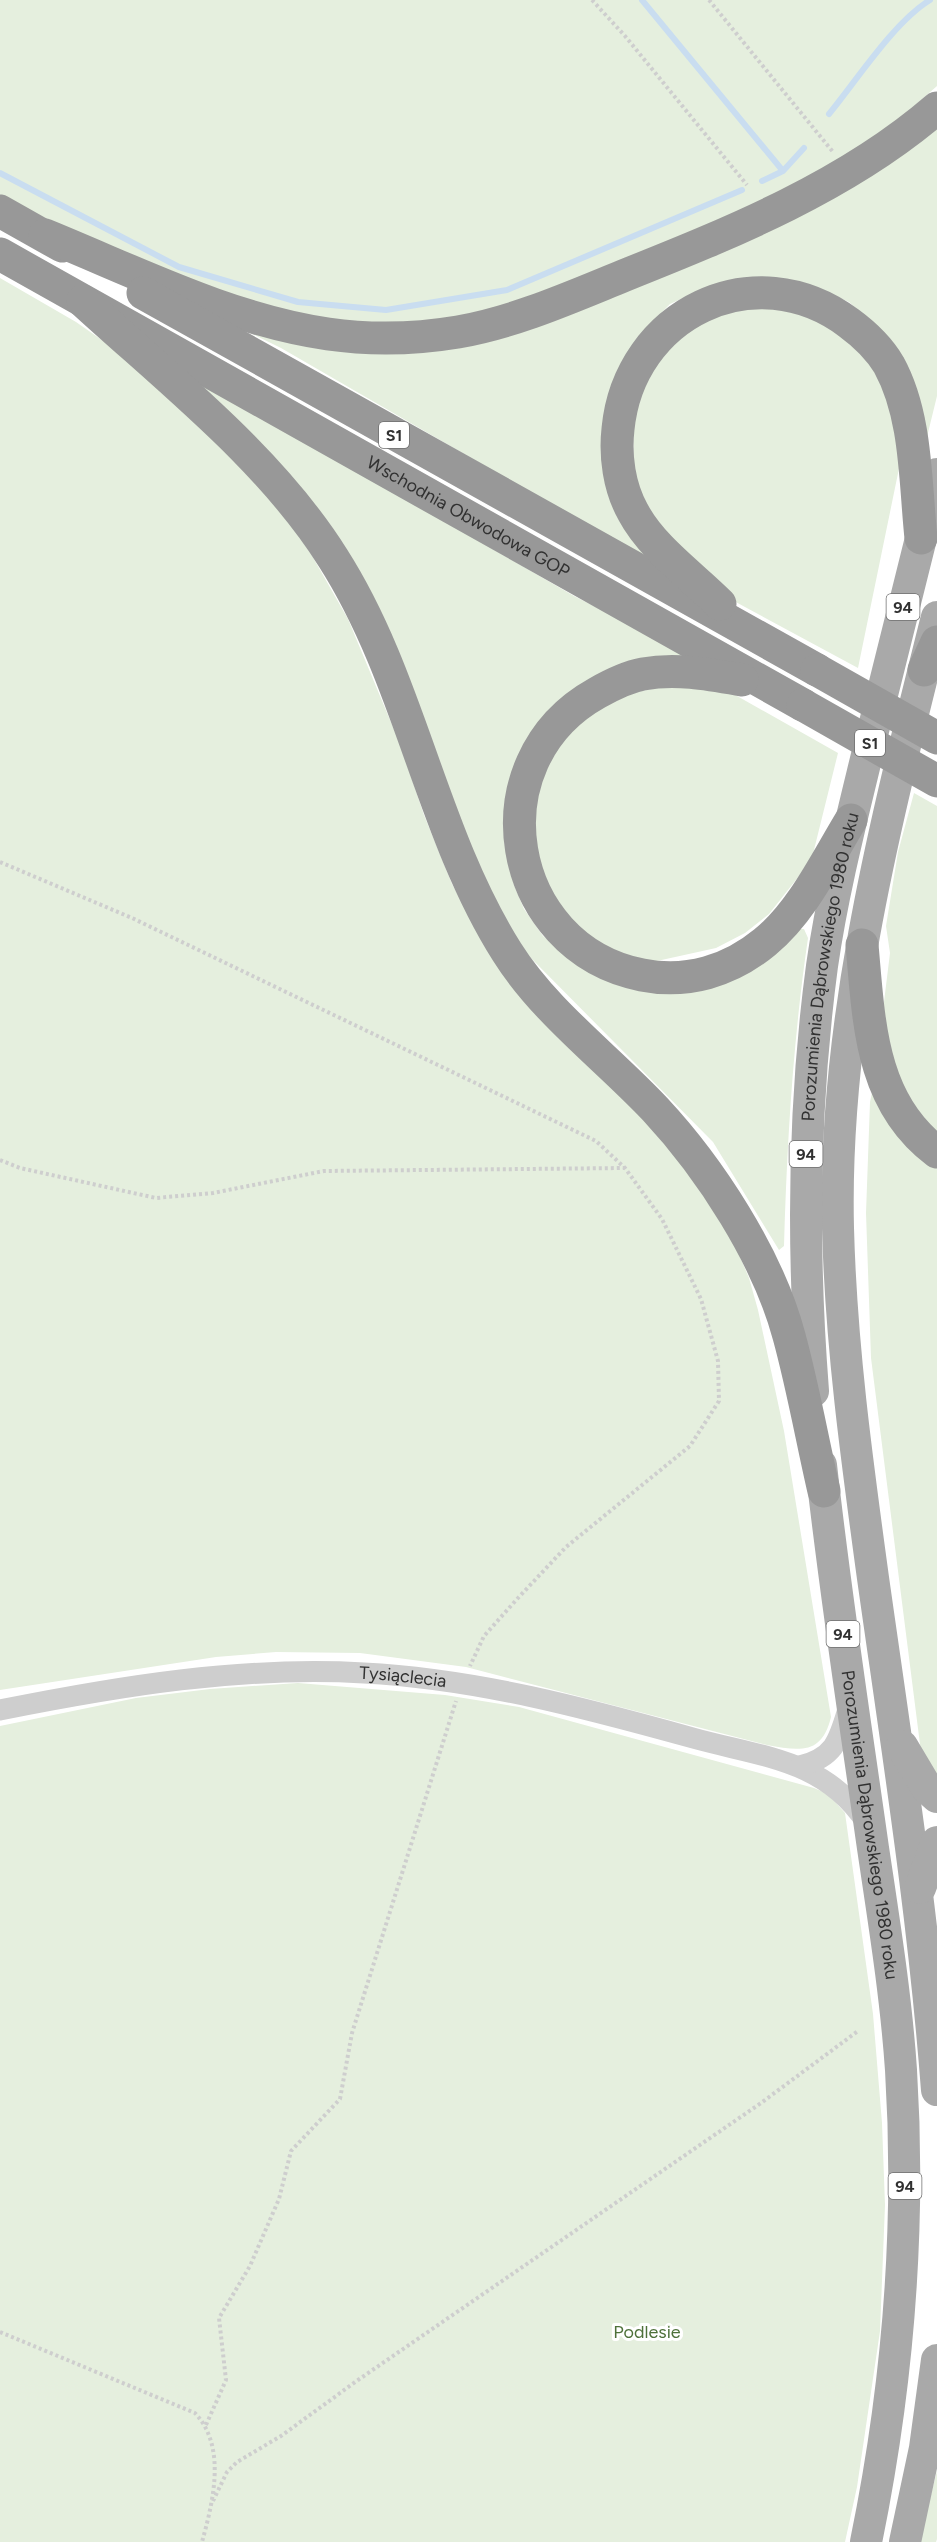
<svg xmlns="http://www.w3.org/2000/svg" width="937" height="2542" font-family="Figtree,sans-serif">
  <rect width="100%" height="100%" fill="#fff"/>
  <path fill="#e5efde" d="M0 0H937V86L886 131 810 180 597 274 461 319 379 328 238 304 0 198Z
    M937 125V396L925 445 885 334 849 302 822 290 698 291 670 304 637 338 621 363 604 422 668 572 281 348 230 323 450 344Z
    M0 278 76 322 122 354 229 452 281 510 311 554 348 619 400 744 424 815 452 884 480 935 654 1126 730 1233 749 1278 758 1310 784 1431 831 1717C822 1755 800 1751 767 1745L466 1667 360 1653 276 1652 216 1657 0 1690Z
    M747 304 816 314 884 375 903 449 858 668 732 600 689 565 634 494 633 400 679 329Z
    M178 367 574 596 689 654 607 674 507 803 504 841 514 885 524 909 543 936 571 959 593 975 642 989 793 929H804L808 938C793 1040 787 1143 784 1246L779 1250 713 1142 521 948 487 899 393 647Z
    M679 683 730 692 838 753 813 854 799 876 769 914 745 933 716 948 657 961 628 960 582 936 535 871 534 798 564 731 614 697Z
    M914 793 937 806V1135L918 1116 890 1062 883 1010 890 953 886 926 898 852Z
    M873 1088 937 1165V1785L922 1760 871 1358 866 1213 870 1102Z
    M298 1683 445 1695 519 1707 814 1788 828 1794 845 1813 873 2014 882 2123 885 2205 880 2331 857 2487 845 2542H0V1726L136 1698 210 1689Z
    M937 2471V2539L936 2542H919Z"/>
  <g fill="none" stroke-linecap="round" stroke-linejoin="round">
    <path stroke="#c9ddf0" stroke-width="6" d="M642 0 783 171 804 148
      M829 114C857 80 894 22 930 0
      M0 173 179 267 298 302 386 310 507 290 742 190
      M762 181 783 171"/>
    <path stroke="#cecece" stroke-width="4" stroke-dasharray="3 3" stroke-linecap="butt" d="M592 0 625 36 747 185
      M709 0 833 152
      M0 862 132 918 596 1141 625 1168 662 1219 701 1299 718 1361 719 1401 690 1446 566 1547 518 1598 484 1636 470 1666
      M0 1160 20 1168 156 1198 213 1193 324 1171 625 1168
      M0 2332 195 2413C227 2447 213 2502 202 2542
      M206 2425 226 2380 219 2318 250 2266 279 2199 291 2151 340 2099 352 2033 456 1701
      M213 2501 227 2472 237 2462 281 2436 358 2380 761 2103 858 2031"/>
    <g stroke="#cecece" stroke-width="21">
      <path id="s1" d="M0 1710C120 1686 241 1666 364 1673 477 1679 585 1708 693 1738 761 1757 824 1759 866 1822"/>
      <path d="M800 1766C836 1757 839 1739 849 1706"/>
    </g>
    <g stroke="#a9a9a9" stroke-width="32">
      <path d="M937 617C887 817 833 1020 838 1228 841 1346 857 1461 873 1578 897 1748 924 1918 937 2090"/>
      <path id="s2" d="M813 1391C802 1249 803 1108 822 966 832 896 850 825 867 755 890 661 914 568 937 474"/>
      <path id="s3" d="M821 1465C835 1593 855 1721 873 1848 884 1922 896 1996 901 2070 911 2229 898 2386 866 2542"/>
      <path d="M902 1746 927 1788 937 1797"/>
      <path d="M920 1888 937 1842"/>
      <path d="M905 2542 925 2448 937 2360"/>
    </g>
    <g stroke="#989898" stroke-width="33">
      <path d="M0 211 62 246"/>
      <path d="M45 235C136 272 230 320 328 334 370 340 416 339 458 332 515 322 569 298 623 276 733 232 847 186 937 108"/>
      <path id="s4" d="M0 254 803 705"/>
      <path d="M143 293 817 670"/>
      <path d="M83 301C168 379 271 459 333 558 411 680 430 830 507 952 544 1011 607 1058 655 1109 710 1168 768 1257 789 1336 803 1387 812 1439 824 1491"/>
      <path d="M720 604C691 575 652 548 633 512 619 487 615 456 618 429 629 314 754 252 849 323 864 334 879 348 889 365 917 416 915 482 921 538"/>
      <path d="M924 670 937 642"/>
      <path d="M742 680C708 674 676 668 643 674 627 677 611 685 597 693 473 762 505 948 642 975 687 984 730 971 765 942 802 912 826 861 851 820"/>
      <path d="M862 945C869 1021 870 1102 937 1152"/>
    </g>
    <path stroke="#989898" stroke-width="33" d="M817 670 937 738
      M803 705 937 781"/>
  </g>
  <g text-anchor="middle" stroke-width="6" stroke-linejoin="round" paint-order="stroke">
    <g fill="#fff" stroke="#6f6f6f" stroke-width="1.5">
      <rect x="379" y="422" width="30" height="26" rx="4.5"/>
      <rect x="886.5" y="594" width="33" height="26" rx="4.5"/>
      <rect x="855" y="730" width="30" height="26" rx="4.5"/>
      <rect x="789.5" y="1141" width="33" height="26" rx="4.5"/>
      <rect x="826.5" y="1621" width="33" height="26" rx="4.5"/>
      <rect x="888.5" y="2173" width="33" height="26" rx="4.5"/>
    </g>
    <g font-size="16" font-weight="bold" fill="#313131">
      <text x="394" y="441">S1</text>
      <text x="903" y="613">94</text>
      <text x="870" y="749">S1</text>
      <text x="806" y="1160">94</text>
      <text x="843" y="1640">94</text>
      <text x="905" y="2192">94</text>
    </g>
    <g font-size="18" fill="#313131" stroke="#fff">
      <text dy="6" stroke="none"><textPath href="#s4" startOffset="537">Wschodnia Obwodowa GOP</textPath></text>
      <text dy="6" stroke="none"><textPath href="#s2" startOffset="426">Porozumienia Dąbrowskiego 1980 roku</textPath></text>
      <text dy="6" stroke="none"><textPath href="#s1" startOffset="406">Tysiąclecia</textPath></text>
      <text dy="6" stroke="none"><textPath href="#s3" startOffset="363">Porozumienia Dąbrowskiego 1980 roku</textPath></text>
    </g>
    <g font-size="18" fill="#4e713a" stroke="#fff">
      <text x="647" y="2338">Podlesie</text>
    </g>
  </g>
</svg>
